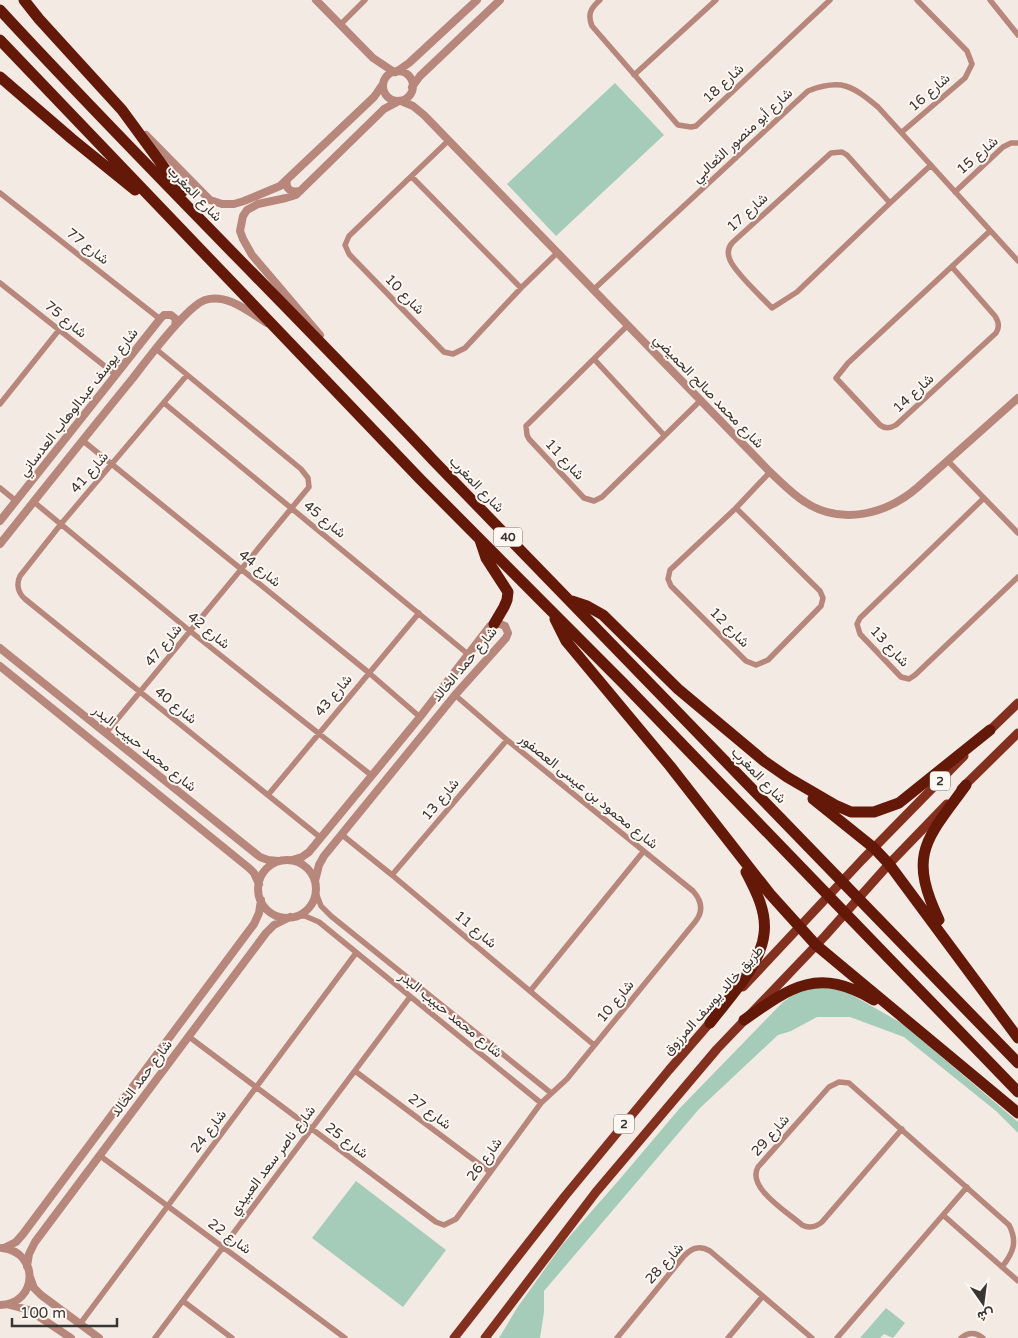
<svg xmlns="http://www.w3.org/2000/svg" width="1018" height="1338" font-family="'Varela Round',Vazirmatn,sans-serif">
  <rect width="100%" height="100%" fill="#f3eae3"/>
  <path fill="#a5ccb9" d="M615 83 664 135 556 236 507 184Z
    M831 983 903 1024 1018 1122V1133L996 1111 904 1037 850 1017H817L791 1031 778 1035 699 1109 544 1291V1312L540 1338H499L517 1308 562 1245 619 1180 680 1108 783 1002 805 987Z
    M356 1181 446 1250 403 1307 312 1238Z
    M886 1308 905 1323 893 1338 884 1334 880 1338H860Z"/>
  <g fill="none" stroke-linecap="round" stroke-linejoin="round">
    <path stroke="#b8877c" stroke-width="5.5" d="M600 0C591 8 587 14 592 26L678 125 691 127 696 126 830 0
      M990 0 1018 35
      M340 25 365 0
      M634 75 716 0
      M902 132 965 78 972 64 967 51 917 0
      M449 140 349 236 345 245 349 254 444 352 453 354 465 348 521 288 557 253
      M412 177 521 288
      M955 192 1003 147 1011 143H1018
      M0 193 160 319
      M890 203 847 155 842 152 831 153 733 242C728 247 727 253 730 260 736 274 761 296 772 308L797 292 890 203 931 165
      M952 267 995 316C999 322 1000 327 996 333L896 425C891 428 885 429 880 425L836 378 848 363 990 231
      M0 283 116 375
      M593 290 808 91C842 78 852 86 878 107L1018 261
      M628 325 526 426 527 435 529 439 584 498 594 501 602 497 701 400
      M594 359 664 435
      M187 375 61 524 20 576C16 584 18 593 25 599L321 838
      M164 403 469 655
      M0 404 59 330
      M82 440 368 672 420 717
      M948 461 1018 533
      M0 488 16 501
      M984 498 860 618 857 624 860 634 901 677 909 679 915 675 1018 577
      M34 502 190 631 371 775
      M736 508 820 591 823 598 821 606 768 660 756 665 746 661 671 586 668 579 670 570 736 508 770 472
      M106 733 309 487 308 478 301 469 156 349
      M268 795 419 613
      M341 834 392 875 594 1045
      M392 875 507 740
      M316 893 321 906 331 916 551 1093
      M295 916H305L319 922 541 1103
      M531 990 643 852
      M188 1036 436 1222 444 1225 456 1219 541 1103 567 1079 695 922C704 911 702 901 693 891L507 740 455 695
      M355 1071 490 1172
      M902 1129 822 1222C816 1227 810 1229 802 1225 789 1213 746 1188 758 1167L829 1087 839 1082 849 1083 1009 1225C1018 1242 1013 1253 1002 1267
      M99 1155 345 1338
      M943 1215 1018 1281
      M183 1301 232 1338
      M80 1324 356 953
      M155 1338 410 997
      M617 1338 684 1256C692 1248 699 1245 710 1251L812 1338
      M728 1338 762 1297
      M837 1338 967 1187
      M961 1338C968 1332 976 1332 983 1338"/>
    <path stroke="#b8877c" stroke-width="8" d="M316 0 373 58 394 72
      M383 86a15 15 0 1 1 30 0a15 15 0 1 1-30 0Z
      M396 72 409 63 477 0
      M412 87 420 76 500 0
      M401 101 413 106 424 115 770 472C781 482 792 494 805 502 842 526 887 514 918 487L1018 398
      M146 135 210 200 222 204H234L244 201 280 186 374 97 383 84
      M287 180C285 189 291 193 300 191
      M320 335 252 255 243 239 240 231 243 216 247 210 258 204 286 198 296 195 384 109 399 101
      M0 521 160 319 164 315H171L176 319 175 326
      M0 544C44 489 88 433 133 378 146 361 187 306 205 300 227 293 249 312 267 323
      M0 648 260 857 268 860 278 861
      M0 666 249 868 254 873 259 884
      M292 860 302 857 309 852 420 717 490 626C495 623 500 623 505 626L508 633 506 638 455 695 324 856 319 865 315 881
      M258 889a29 29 0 1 1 58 0a29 29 0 1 1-58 0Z
      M4 1248 16 1242 23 1234 254 924 259 913 261 900
      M27 1266 29 1254 35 1242 266 933 274 925 290 917
      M30 1277 34 1288 41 1295 99 1338
      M0 1305C38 1304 40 1252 2 1248
      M10 1305 29 1310 71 1338"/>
    <path stroke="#83301f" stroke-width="9" d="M986 734 1018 703
      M961 789 1018 733
      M743 987 862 860 964 756
      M454 1338 565 1196 669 1070 714 1018
      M485 1338 596 1192 717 1049 825 936 889 864 947 804"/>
    <path stroke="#631808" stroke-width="11" d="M24 0 39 19 122 110 182 192
      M0 10C141 163 291 309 433 460L1018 1063
      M0 40 420 479 624 684 1018 1092
      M0 77 72 139 135 190
      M480 540 486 558 508 592 507 600 504 607 494 624
      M572 601 587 606 603 615 678 689 764 761 787 777 835 805 851 812H874L899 803 990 730
      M555 619 566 641 670 766 770 894 816 945 1018 1113
      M813 799 874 848 889 864 1018 1038
      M939 920C907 853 927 839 966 785
      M744 1020C792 986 818 967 874 1000
      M710 1023C728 999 761 965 764 934 767 912 756 891 746 872"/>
  </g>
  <g text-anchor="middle" stroke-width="4" stroke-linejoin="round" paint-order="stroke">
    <g fill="#fff8f2" stroke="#74706c" stroke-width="1">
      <rect x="494" y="527.5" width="28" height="19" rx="4"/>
      <rect x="930" y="771.5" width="20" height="19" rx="4"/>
      <rect x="614" y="1114.5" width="20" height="19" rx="4"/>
    </g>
    <g font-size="12" font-weight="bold" fill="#383532">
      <text x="508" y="541">40</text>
      <text x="940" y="785">2</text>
      <text x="624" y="1128">2</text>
    </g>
    <g font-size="14" fill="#383532" stroke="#fff8f2">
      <text transform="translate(723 83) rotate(-43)" y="5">شارع 18</text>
      <text transform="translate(929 92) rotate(-41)" y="5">شارع 16</text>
      <text transform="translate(742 135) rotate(-43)" y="5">شارع أبو منصور الثعالبي</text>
      <text transform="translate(977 155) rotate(-41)" y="5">شارع 15</text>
      <text transform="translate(195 193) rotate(46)" y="5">شارع المغرب</text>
      <text transform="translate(747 212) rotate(-42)" y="5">شارع 17</text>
      <text transform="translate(88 246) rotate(38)" y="5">شارع 77</text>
      <text transform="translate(405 294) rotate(46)" y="5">شارع 10</text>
      <text transform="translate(66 319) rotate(39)" y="5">شارع 75</text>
      <text transform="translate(709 391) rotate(46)" y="5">شارع محمد صالح الحميضي</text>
      <text transform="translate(913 393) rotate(-43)" y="5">شارع 14</text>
      <text transform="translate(78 402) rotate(-52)" y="5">شارع يوسف عبدالوهاب العدساني</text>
      <text transform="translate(565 459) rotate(47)" y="5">شارع 11</text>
      <text transform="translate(89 472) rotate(-49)" y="5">شارع 41</text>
      <text transform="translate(477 484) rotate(46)" y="5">شارع المغرب</text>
      <text transform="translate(325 519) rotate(39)" y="5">شارع 45</text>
      <text transform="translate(260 568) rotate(39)" y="5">شارع 44</text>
      <text transform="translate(730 627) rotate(45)" y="5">شارع 12</text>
      <text transform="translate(209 630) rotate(39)" y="5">شارع 42</text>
      <text transform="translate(163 645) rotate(-51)" y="5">شارع 47</text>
      <text transform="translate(890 646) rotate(47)" y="5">شارع 13</text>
      <text transform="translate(464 664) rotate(-50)" y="5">شارع حمد الخالد</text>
      <text transform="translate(333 695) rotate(-50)" y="5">شارع 43</text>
      <text transform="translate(176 705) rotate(39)" y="5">شارع 40</text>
      <text transform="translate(145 748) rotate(39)" y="5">شارع محمد حبيب البدر</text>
      <text transform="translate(759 775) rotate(46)" y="5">شارع المغرب</text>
      <text transform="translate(589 791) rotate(39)" y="5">شارع محمود بن عيسى العصفور</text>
      <text transform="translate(440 799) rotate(-50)" y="5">شارع 13</text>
      <text transform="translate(476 929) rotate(40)" y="5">شارع 11</text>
      <text transform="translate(713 1000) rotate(-48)" y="5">طريق خالد يوسف المرزوق</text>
      <text transform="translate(615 1001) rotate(-51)" y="5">شارع 10</text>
      <text transform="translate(451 1014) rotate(39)" y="5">شارع محمد حبيب البدر</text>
      <text transform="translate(141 1078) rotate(-53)" y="5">شارع حمد الخالد</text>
      <text transform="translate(430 1111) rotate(37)" y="5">شارع 27</text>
      <text transform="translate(208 1131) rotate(-53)" y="5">شارع 24</text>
      <text transform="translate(770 1135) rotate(-49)" y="5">شارع 29</text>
      <text transform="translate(347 1140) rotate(37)" y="5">شارع 25</text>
      <text transform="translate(484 1159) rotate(-54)" y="5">شارع 26</text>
      <text transform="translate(272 1160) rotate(-53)" y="5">شارع ناصر سعد العبيدي</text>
      <text transform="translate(230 1236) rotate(36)" y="5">شارع 22</text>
      <text transform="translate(664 1263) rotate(-48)" y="5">شارع 28</text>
    </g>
  </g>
  <g transform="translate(983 1303) rotate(166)" stroke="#fff8f2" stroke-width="4" paint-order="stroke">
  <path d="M0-4L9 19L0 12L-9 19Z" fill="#383532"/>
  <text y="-8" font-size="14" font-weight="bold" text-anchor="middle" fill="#383532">ش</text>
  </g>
  <path d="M12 1318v8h105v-8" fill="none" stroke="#383532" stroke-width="2.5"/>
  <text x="20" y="1318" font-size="15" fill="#383532" stroke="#fff8f2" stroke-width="4" paint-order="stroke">100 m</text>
</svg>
